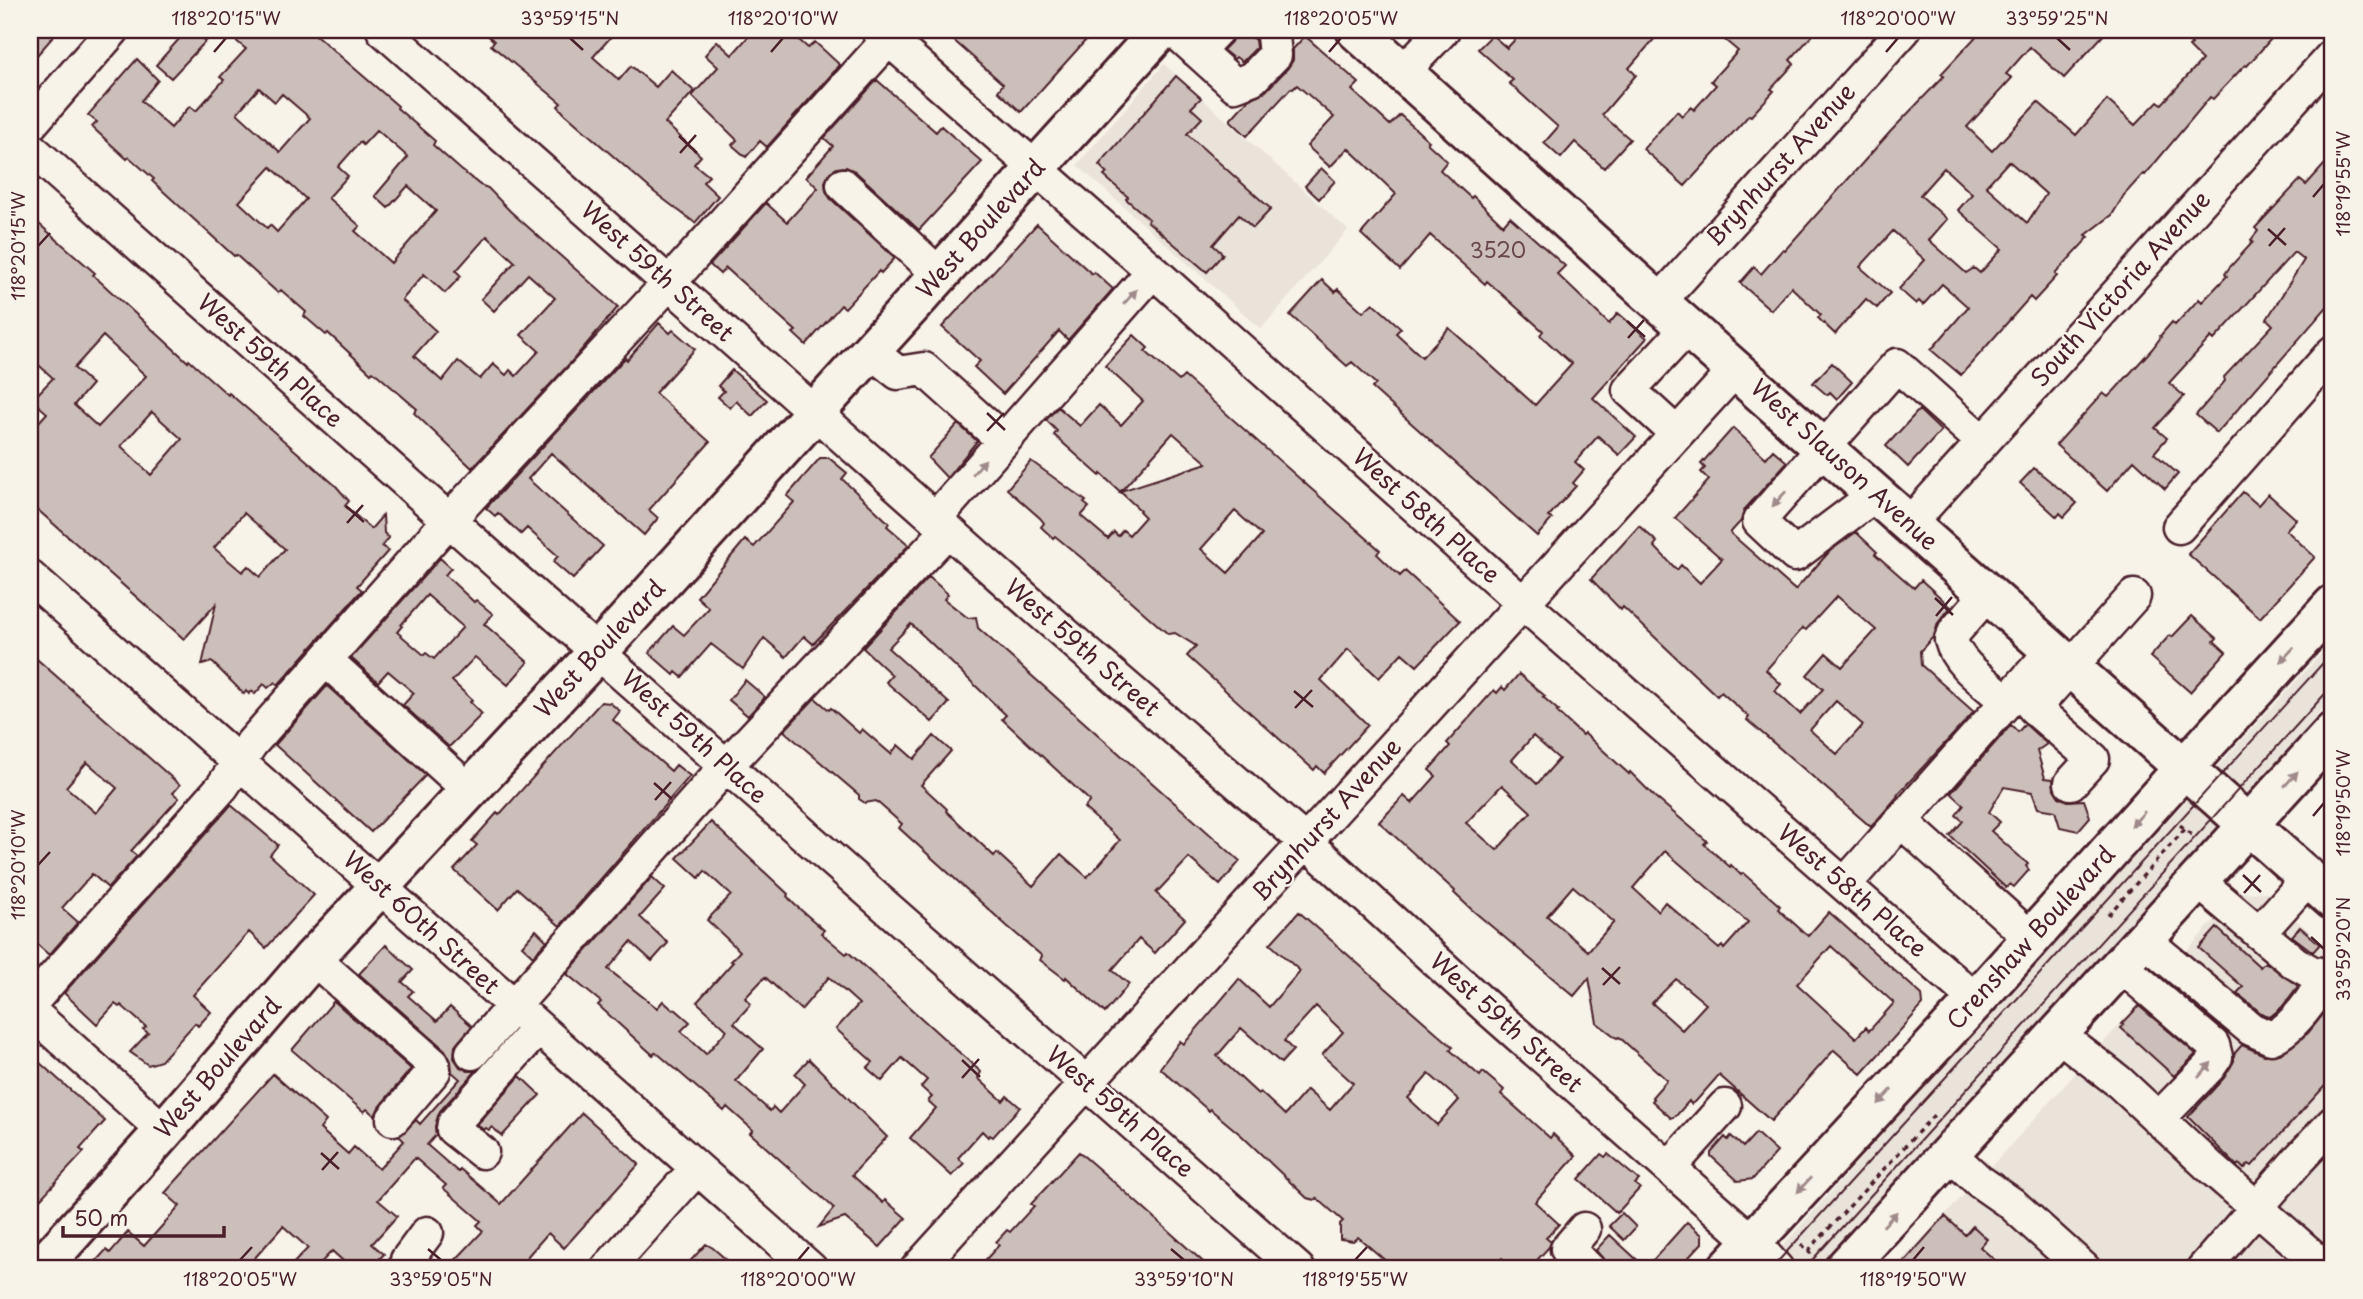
<svg xmlns="http://www.w3.org/2000/svg" width="2363" height="1299" font-family="'Playpen Sans',sans-serif">
  <rect width="100%" height="100%" fill="#f7f3e8"/>
  <filter id="ink" filterUnits="userSpaceOnUse"><feTurbulence type="fractalNoise" baseFrequency=".0143" numOctaves="2"/><feDisplacementMap in="SourceGraphic" scale="14" xChannelSelector="R" yChannelSelector="G"/><feConvolveMatrix kernelMatrix="1 2 1 2 8 2 1 2 1" color-interpolation-filters="sRGB"/></filter>
  <g filter="url(#ink)">
    <path fill="#eae3da" d="M1164 64 1348 230 1261 329 1077 165Z
      M2333 641V697L2176 879 1816 1269H1762L2005 997Z
      M2265 892 2333 953V1269H1893L1988 1170 2239 893Z"/>
    <path fill="#ccbfb9" stroke="#4a1f2b" stroke-width="2" fill-rule="evenodd" d="M30 30H59L30 63Z
      M187 30H193L206 41 171 78 156 65Z
      M223 30H310L398 106 397 108 435 141 433 145 460 169 480 185 488 188 510 211 618 307 573 360 472 468 414 413 417 409 373 371 371 373 328 333 326 335 304 316 306 312 281 290 278 293 236 255 234 256 152 181 154 179 129 157 127 159 92 127 97 122 88 115 137 59 158 80 141 101 171 128 190 106 196 111 224 80 220 77 246 49ZM259 88 275 102 282 94 310 118 280 152 237 113ZM377 130 408 157 375 196 388 208 408 186 436 211 391 263 355 231 360 226 328 198 348 176 338 167 360 142 363 145ZM271 167 306 199 277 232 270 225 267 228 239 202ZM487 236 515 262 481 299 494 311 528 274 555 298 521 335 539 351 516 376 510 370 506 375 493 364 480 379 458 361 442 381 414 356 436 331 402 300 424 274 445 293 461 276 456 271Z
      M482 30H617L593 57 619 80 631 66 656 87 671 70 694 91 665 123 701 156 694 164 709 176 703 182 718 196 695 223 654 192 564 113 558 106 561 103 491 45 494 41Z
      M754 30 790 32 808 48 815 42 840 65 767 147 760 141 746 157 732 145 737 140 692 96 718 67 705 55 717 41 732 55Z
      M942 30H1095L1021 112 998 91 1003 84Z
      M1235 30H1243L1255 40 1256 48 1242 62 1236 57 1234 59 1223 50 1231 42Z
      M1524 30H1662L1629 68 1636 75 1602 115 1630 139 1604 168 1575 142 1561 158 1544 143 1558 127 1509 83 1513 80 1478 49 1492 35 1507 48Z
      M1713 30H1817L1790 60 1794 64 1771 89 1774 91 1751 116 1749 115 1685 186 1643 149 1677 111 1682 116 1691 107 1694 110 1716 85 1711 81 1738 51Z
      M1982 30H2108L2064 78 2030 47 2006 74 2012 78 1967 127 1992 151 2038 102 2076 135 2107 100 2135 125 2158 101 2162 104 2202 60 2189 47 2192 44 2187 40 2196 30H2279L2247 66 2245 65 2213 99 2210 97 2145 175 2143 174 2124 195 2112 215 2086 235 2089 237 2055 274 2057 276 2034 301 2030 297 1961 375 1931 350 1968 307 1942 284 1923 305 1919 301 1916 304 1899 289 1925 260 1893 231 1860 267 1890 293 1877 308 1866 299 1835 334 1818 318 1821 315 1791 287 1771 310 1740 283 1754 267 1761 274 1783 249 1785 250 1891 131 1944 76 1941 74ZM2009 161 2046 194 2027 223 1986 186ZM1944 168 1972 194 1958 210 2002 249 1980 273 1974 268 1966 273 1929 240 1947 219 1920 195Z
      M1305 36 1359 83 1352 90 1390 125 1400 115 1429 141 1427 143 1447 161 1440 170 1471 198 1473 196 1503 225 1510 217 1565 266 1557 274 1609 324 1618 313 1647 338 1593 398 1636 437 1619 455 1598 436 1575 462 1584 470 1573 483 1576 486 1548 517 1552 519 1537 536 1372 388 1376 384 1352 362 1347 366 1290 315 1322 280 1335 292 1338 289 1363 312 1373 303 1401 328 1396 333 1422 357 1449 328 1535 405 1572 364 1540 335 1543 331 1487 281 1485 284 1430 235 1400 270 1361 234 1396 194 1348 148 1330 167 1307 146 1334 117 1297 85 1293 89 1291 88 1247 136 1230 120 1248 100 1266 91 1288 68 1293 60V49Z
      M1176 76 1201 98 1191 108 1202 118 1187 134 1271 209 1253 228 1239 215 1213 245 1223 254 1207 272 1147 221 1149 219 1126 199 1128 197 1104 176 1107 173 1099 165Z
      M877 80 936 132 941 126 982 162 919 230 855 171 846 167 837 168 830 172 825 182 826 191 830 198 895 258 881 273 879 271 845 308 841 305 806 345 793 333 796 331 726 268 720 274 710 265 766 203 787 222 818 188 806 177 833 146 824 138Z
      M2333 155V300L2217 433 2196 415 2225 381 2224 377 2273 325 2267 319 2304 260 2294 252 2214 340 2211 337 2169 383 2184 396 2155 428 2167 438 2154 453 2178 474 2165 489 2134 460 2107 491 2056 445 2103 393 2108 397 2114 391 2152 349 2161 337 2160 336 2172 322 2175 325 2199 299 2202 302 2227 276 2225 274 2229 268 2253 242 2251 240 2258 231 2255 228 2300 180 2306 185Z
      M1321 168 1335 181 1319 199 1305 186Z
      M30 216 95 273 93 275 188 362 189 360 228 395 229 393 336 486 349 501 345 506 371 529 383 515 384 533 389 538 382 546 388 551 357 586 362 590 278 685 275 682 268 688 264 684 255 694 252 691 249 694 246 691 244 694 212 662 202 665 216 604 184 639 30 503V432L47 413 32 400 53 378 30 357ZM103 336 146 376 98 427 74 405 92 384 74 368ZM152 412 182 439 151 475 121 446ZM244 513 285 549 260 577 248 566 242 572 214 548Z
      M1037 224 1092 274 1094 272 1113 289 1068 340 1059 331 1003 394 974 367 980 361 942 327Z
      M659 323 670 333 673 330 695 349 655 393 710 442 649 510 658 518 644 535 551 453 528 479 603 546 573 579 553 562 558 556 527 528 521 534 498 513 495 516 486 508 625 358 627 360Z
      M1134 335 1148 348 1145 351 1171 374 1179 381 1184 376 1380 550 1377 554 1400 576 1405 571 1460 621 1417 666 1402 653 1379 678 1348 649 1321 680 1368 725 1324 773 1317 766 1314 770 1187 656 1196 646 1175 633 1168 634 1083 559 1055 536 1053 538 1041 527 1044 523 1040 518 1007 489 1031 461 1086 501 1084 503 1089 507 1081 516 1108 539 1114 532 1118 536 1123 530 1129 535 1145 517 1139 511 1140 510 1101 474 1100 476 1054 435 1057 431 1046 420 1058 407 1080 426 1099 405 1121 425 1143 401 1105 366ZM1173 433 1207 463 1121 491ZM1235 511 1262 535 1228 573 1201 549Z
      M1832 363 1852 382 1837 399 1830 392 1827 395 1813 383Z
      M732 370 767 400 752 416 736 401 730 408 718 397 724 391 718 386Z
      M1919 410 1941 431 1908 467 1886 446Z
      M958 424 977 441 947 478 928 458Z
      M1733 428 1766 458 1773 450 1787 462 1745 509 1741 521 1730 533 1795 590 1830 551 1856 532 1877 552 1875 554 1914 588 1921 580 1951 607 1938 623 1934 636 1920 651 1921 665 1974 712 1897 795 1898 796 1871 827 1747 720 1749 717 1721 692 1717 696 1623 607 1621 610 1591 579 1639 526 1657 542 1654 546 1677 570 1681 565 1700 583 1722 559 1675 518 1709 480 1701 472 1705 468 1701 464ZM1837 596 1876 630 1842 667 1826 653 1807 675 1823 689 1800 714 1775 691 1781 684 1766 670 1803 628 1806 630ZM1836 701 1863 725 1837 754 1810 730Z
      M820 458H829L847 473 842 479 889 523 887 526 909 545 813 644 804 636 786 657 764 638 743 669 711 644 682 677 676 672 674 675 649 653 673 626 684 635 709 608 697 597 745 540 754 547 794 502 787 496Z
      M2034 468 2077 503 2064 517 2060 513 2057 517 2020 483Z
      M2243 492 2258 505 2268 494 2296 519 2286 530 2315 557 2260 618 2188 554Z
      M440 558 451 568 445 575 474 602 476 600 493 614 484 624 528 662 508 685 475 657 452 681 472 700 470 702 482 714 449 747 403 705 414 693 388 671 378 682 351 658ZM427 595 463 627 434 659 426 653 424 655 397 632 402 626 401 625Z
      M929 577 948 594 944 599 968 618 976 617 978 628 1240 861 1220 885 1189 858 1156 893 1185 919 1155 953 1139 939 1112 970 1129 984 1105 1013 1066 977 1065 979 1040 960 1042 956 1007 926 899 828 902 824 876 801 865 803 859 799V795L784 731 815 698 829 710 831 708 859 733 862 729 891 754 898 745 914 759 934 736 951 751 921 785 947 809 946 811 994 856 997 853 1033 886 1061 854 1087 877 1098 866 1120 840 1084 808 1090 801 1002 719 1006 715 911 624 888 648 949 703 932 722 886 682 892 675 863 648Z
      M2192 616 2217 638 2214 641 2226 652 2190 692 2150 657 2170 635 2172 637Z
      M30 653 180 785 173 793 179 798 131 851 137 856 108 888 92 874 62 908 78 922 49 955 30 938ZM87 762 117 788 96 813 66 787Z
      M1519 674 1545 696 1543 697 1559 711 1557 712 1582 735 1584 733 1629 774 1630 772 1655 797 1707 841 1704 844 1730 867 1731 865 1741 875 1743 873 1780 906 1778 909 1808 936 1829 912 1922 995 1923 1005 1861 1074 1834 1050 1771 1121 1719 1075 1697 1100 1691 1104 1689 1101 1676 1116 1671 1118 1652 1101 1654 1099 1652 1097 1667 1080 1619 1037 1617 1038 1597 1023 1589 978 1574 996 1471 909 1454 893 1455 891 1379 822 1404 796 1412 803 1436 776 1429 770 1450 746 1447 743 1494 690 1497 693 1502 687 1505 690ZM1533 736 1559 759 1537 784 1512 760ZM1502 785 1531 812 1497 850 1466 823ZM1665 851 1748 922 1724 949 1722 946 1719 949 1665 902 1658 911 1633 888ZM1573 886 1614 922 1588 951 1547 916ZM1831 946 1894 1003 1869 1031 1866 1027 1856 1038 1797 984ZM1676 979 1706 1004 1682 1030 1652 1003Z
      M745 680 765 697 748 716 729 700Z
      M327 686 426 775 371 832 275 745Z
      M601 702 610 703 620 711 613 720 671 771 676 765 690 776 560 926 517 888 498 910 454 870 477 845 472 841 497 813 499 815Z
      M2025 724 2047 744 2037 751 2045 778 2053 779 2054 789 2059 797 2068 801 2084 800 2090 817 2078 831 2060 827 2055 811 2038 808 2032 792 2004 787 1989 812 2000 822 1991 831 2028 864 2026 866 2029 870 2014 887 2010 884 2006 888 1950 836 1963 821 1956 815 1964 805 1951 793 2011 725 2018 732Z
      M231 805 278 845 270 855 314 895 266 948 249 932 193 995 211 1012 198 1026 195 1023 161 1061 148 1065 130 1052 148 1033 143 1029 146 1027 121 1005 119 1007 115 1004 97 1024 64 993Z
      M711 822 788 894 787 896 794 904 824 930 821 933 846 954 848 952 981 1072 978 1078 1003 1101 1007 1096 1020 1107 993 1137 990 1135 988 1137 982 1131 958 1158 964 1163 952 1176 910 1138 936 1108 928 1101 932 1097 921 1087 927 1080 902 1058 882 1081 867 1068 873 1062 836 1029 859 1004 829 977 801 1010 765 977 745 998 751 1004 734 1023 763 1049 736 1081 770 1111 773 1107 779 1113 805 1084 795 1074 809 1059 887 1137 852 1175 883 1203 885 1200 906 1218 880 1247 845 1218 819 1227 834 1208 750 1133 753 1130 727 1107 724 1111 656 1052 653 1055 598 1005 601 1002 568 975V972L652 877 665 889 640 917 668 943 652 961 631 942 608 969 657 1008 663 1001 673 1010 675 1009 690 1022 681 1031 706 1054 727 1030 697 1002 733 962 731 961 740 951 707 920 731 895 705 871 699 878 677 858Z
      M1299 912 1453 1047 1450 1050 1480 1076 1483 1072 1504 1090 1501 1094 1550 1138 1553 1134 1576 1156 1535 1202 1559 1224 1546 1238 1551 1242 1549 1247 1529 1269H1515L1502 1258 1491 1269H1395L1358 1237 1353 1241 1340 1239V1224L1343 1221 1317 1198 1316 1200 1307 1198 1241 1135 1210 1109 1209 1111 1160 1068 1180 1041 1184 1044 1239 979 1269 1007 1300 971 1270 944ZM1316 1006 1343 1032 1322 1055 1353 1083 1330 1110 1307 1090 1285 1115 1260 1092 1258 1094 1217 1056 1241 1028 1281 1063 1293 1050 1284 1041ZM1429 1074 1459 1100 1437 1125 1408 1098Z
      M2300 927 2320 944 2313 952 2292 936Z
      M2217 928 2260 967 2265 962 2298 986 2282 1007 2270 1017 2261 1013 2237 993 2243 987 2199 948Z
      M536 930 547 941 533 956 522 946Z
      M386 945 413 970 402 982 413 991 408 996 437 1021 450 1007 472 1026 455 1046 454 1058 460 1067 468 1071H476L440 1111 435 1126 436 1135 427 1145 458 1172 460 1169 501 1204 582 1113 639 1164 564 1248 548 1233 526 1258 539 1269H447L483 1231 477 1225 481 1221 443 1188 446 1185 415 1158 378 1200 397 1216 372 1244 384 1254 370 1269H352L332 1251 315 1269H288L308 1248 283 1226 245 1269H89L106 1250 110 1253 128 1232 144 1246 180 1206 165 1193 273 1074 326 1121 320 1129 348 1154 354 1147 379 1169 404 1141 399 1136 416 1120 420 1124 460 1079 452 1072 451 1061 445 1050 359 974Z
      M334 1001 411 1069 379 1107 375 1116 367 1109 364 1112 292 1050Z
      M2139 1006 2196 1054 2174 1076 2121 1028 2124 1025 2122 1024Z
      M2329 1007 2333 1011V1077L2252 1166 2249 1164 2244 1169 2239 1164 2237 1166 2188 1117 2224 1078 2234 1061V1054L2242 1045 2264 1055 2280 1054 2308 1033Z
      M30 1054 105 1121 80 1149 84 1152 30 1210Z
      M520 1076 540 1095 502 1136 492 1127 489 1130 486 1128 484 1130 477 1125Z
      M1756 1133 1777 1152 1753 1179 1738 1181 1711 1156V1153L1725 1137 1728 1140 1731 1136 1743 1147Z
      M1079 1152 1124 1191 1211 1269H977L999 1245 996 1242 1007 1230 1010 1232 1034 1206 1031 1204Z
      M1601 1154 1605 1157 1608 1154 1639 1180 1635 1184 1640 1188 1617 1213 1579 1179Z
      M1622 1213 1636 1227 1624 1240 1609 1226Z
      M1945 1216 1965 1235 1973 1226 1987 1239 1980 1247 2005 1269H1898Z
      M1687 1222 1702 1235V1243L1678 1269H1610L1596 1250 1610 1235 1646 1268Z
      M706 1244 713 1248 737 1269H683Z"/>
    <g fill="none" stroke-linecap="round" stroke-linejoin="round">
      <defs>
        <path id="minor" d="M383 30 1080 647 1307 843 1492 1012 1753 1242 1777 1269
          M878 30 1153 271 1524 604 1976 1000
          M1174 30 1235 85 1253 78 1275 55 1273 36
          M1197 51 1217 30
          M1403 72 1443 30
          M30 125 113 30
          M30 148 726 766 1298 1269
          M843 185 940 275
          M1659 302 1904 30
          M870 351 898 373 924 369 1003 440
          M1676 433 1629 390 1688 327
          M1876 494 1795 555 1759 521 1897 365 1983 442
          M935 519 1153 271
          M1909 524 2333 55
          M2179 527 2333 352
          M30 577 811 1269
          M1988 593 1955 631 1951 640C1957 665 1988 684 2007 702
          M338 671 469 790
          M2071 783 2093 759 2034 708 2134 596
          M1901 821 2032 939
          M2198 881 2295 963 2311 972 2324 975 2333 971
          M1845 884 2052 651
          M2259 933 2308 878
          M2143 939 2251 1029 2271 1038C2291 1030 2318 996 2324 975
          M313 958 433 1064 434 1071 393 1119
          M2120 965 2213 1045 2216 1057 2209 1067 2158 1119
          M30 1004 222 787 251 744 449 520 669 283 897 30
          M30 1011 164 1131
          M2057 1034 2118 1081 2209 1166 2327 1269
          M472 1053 726 766 948 530
          M482 1152 453 1129 454 1123 538 1028
          M1950 1154 1979 1181 2012 1204 2084 1269
          M1669 1168 1725 1106
          M1584 1229 1567 1249 1589 1269
          M417 1269 407 1260 427 1233
          M607 1269 697 1168
          M917 1269 1736 369
          M2203 1269 2299 1159 2333 1123"/>
        <path id="major" d="M1356 30 1644 289 2333 900
          M40 1269 164 1131 313 958 598 652 1161 30
          M1727 1269 1976 1000 2184 768 2333 605
          M1844 1269 2333 732"/>
      </defs>
      <use href="#minor" stroke="#4a1f2b" stroke-width="37"/>
      <use href="#major" stroke="#4a1f2b" stroke-width="44"/>
      <path stroke="#4a1f2b" stroke-width="3.5" stroke-dasharray="5 5" stroke-linecap="butt" d="M2180 825 2192 835
        M2108 915 2185 829
        M1801 1244 1811 1254
        M1808 1251 1934 1115"/>
      <use href="#minor" stroke="#f7f3e8" stroke-width="32"/>
      <use href="#major" stroke="#f7f3e8" stroke-width="38"/>
      <path stroke="#4a1f2b" stroke-width="2" d="M1771 1269 2333 652
        M1804 1269 2333 685"/>
    </g>
    <defs><path id="oneway-solid" d="M-6-.8H1V-3.2L6.5 0L1 3.2V.8H-6Z" transform="scale(1.75)"/></defs>
    <g fill="#a0898a">
      <use href="#oneway-solid" transform="translate(1130 297) rotate(-49)"/>
      <use href="#oneway-solid" transform="translate(979 467) rotate(-49)"/>
      <use href="#oneway-solid" transform="translate(1779 499) rotate(132)"/>
      <use href="#oneway-solid" transform="translate(2287 655) rotate(133)"/>
      <use href="#oneway-solid" transform="translate(2291 779) rotate(-48)"/>
      <use href="#oneway-solid" transform="translate(2138 819) rotate(132)"/>
      <use href="#oneway-solid" transform="translate(2205 1070) rotate(-49)"/>
      <use href="#oneway-solid" transform="translate(1885 1097) rotate(133)"/>
      <use href="#oneway-solid" transform="translate(1804 1185) rotate(132)"/>
      <use href="#oneway-solid" transform="translate(1890 1219) rotate(-47)"/>
    </g>
  </g>
  <path fill="none" stroke="#4a1f2b" stroke-width="2.5" d="M570 38 583 50M2057 38 2070 50M214 52 226 38M771 52 783 38M1329 52 1341 38M1886 52 1898 38M679 136 697 153M680 153 696 135M2313 197 2324 184M2268 229 2286 245M38 246 50 233M2269 246 2285 228M1627 321 1645 337M1628 338 1644 320M987 413 1005 430M987 431 1004 413M346 506 364 522M347 523 363 505M1935 598 1953 615M1936 616 1952 597M1294 691 1313 707M1295 708 1312 690M654 783 672 799M655 800 671 782M2313 816 2324 803M38 865 50 852M2243 875 2261 892M2244 893 2260 875M2311 937 2324 949M1602 968 1620 984M1603 985 1620 967M962 1060 980 1077M962 1078 979 1059M321 1153 339 1169M322 1170 338 1152M428 1249 441 1260M1171 1249 1184 1260M240 1260 252 1247M798 1260 809 1247M1355 1260 1367 1247M1913 1260 1924 1247"/>
  <g text-anchor="middle" stroke-width="5" stroke-linejoin="round" paint-order="stroke">
    <g font-size="21" fill="#6a474e">
      <text x="1498" y="258">3520</text>
    </g>
    <g font-size="24" fill="#4a1f2b" stroke="#f7f3e8">
      <text transform="translate(1781 165) rotate(-48)" y="8">Brynhurst Avenue</text>
      <text transform="translate(981 229) rotate(-48)" y="8">West Boulevard</text>
      <text transform="translate(657 272) rotate(42)" y="8">West 59th Street</text>
      <text transform="translate(2121 289) rotate(-48)" y="8">South Victoria Avenue</text>
      <text transform="translate(270 361) rotate(42)" y="8">West 59th Place</text>
      <text transform="translate(1844 465) rotate(42)" y="8">West Slauson Avenue</text>
      <text transform="translate(1426 516) rotate(42)" y="8">West 58th Place</text>
      <text transform="translate(1082 648) rotate(41)" y="8">West 59th Street</text>
      <text transform="translate(600 649) rotate(-47)" y="8">West Boulevard</text>
      <text transform="translate(694 737) rotate(42)" y="8">West 59th Place</text>
      <text transform="translate(1327 820) rotate(-48)" y="8">Brynhurst Avenue</text>
      <text transform="translate(1852 891) rotate(41)" y="8">West 58th Place</text>
      <text transform="translate(421 923) rotate(42)" y="8">West 60th Street</text>
      <text transform="translate(2031 938) rotate(-48)" y="8">Crenshaw Boulevard</text>
      <text transform="translate(1506 1023) rotate(42)" y="8">West 59th Street</text>
      <text transform="translate(218 1068) rotate(-49)" y="8">West Boulevard</text>
      <text transform="translate(1120 1112) rotate(41)" y="8">West 59th Place</text>
    </g>
  </g>
  <rect width="2363" height="1299" fill="none" stroke="#f7f3e8" stroke-width="77"/>
  <path d="M63 1226v10h161v-10" fill="none" stroke="#4a1f2b" stroke-width="3.5"/>
  <text x="74" y="1226" font-size="21" fill="#4a1f2b" stroke="#f7f3e8" stroke-width="5" paint-order="stroke">50 m</text>
  <rect x="38" y="38" width="2286" height="1222" fill="none" stroke="#4a1f2b" stroke-width="2.5"/>
  <g font-size="18" text-anchor="middle" fill="#4a1f2b">
    <text x="226" y="25">118°20'15"W</text>
    <text x="570" y="25">33°59'15"N</text>
    <text x="783" y="25">118°20'10"W</text>
    <text x="1341" y="25">118°20'05"W</text>
    <text x="1898" y="25">118°20'00"W</text>
    <text x="2057" y="25">33°59'25"N</text>
    <text transform="translate(2344 184) rotate(-90)" y="6">118°19'55"W</text>
    <text transform="translate(19 246) rotate(-90)" y="6">118°20'15"W</text>
    <text transform="translate(2344 803) rotate(-90)" y="6">118°19'50"W</text>
    <text transform="translate(19 865) rotate(-90)" y="6">118°20'10"W</text>
    <text transform="translate(2344 949) rotate(-90)" y="6">33°59'20"N</text>
    <text x="240" y="1286">118°20'05"W</text>
    <text x="441" y="1286">33°59'05"N</text>
    <text x="798" y="1286">118°20'00"W</text>
    <text x="1184" y="1286">33°59'10"N</text>
    <text x="1355" y="1286">118°19'55"W</text>
    <text x="1913" y="1286">118°19'50"W</text>
  </g>
</svg>
